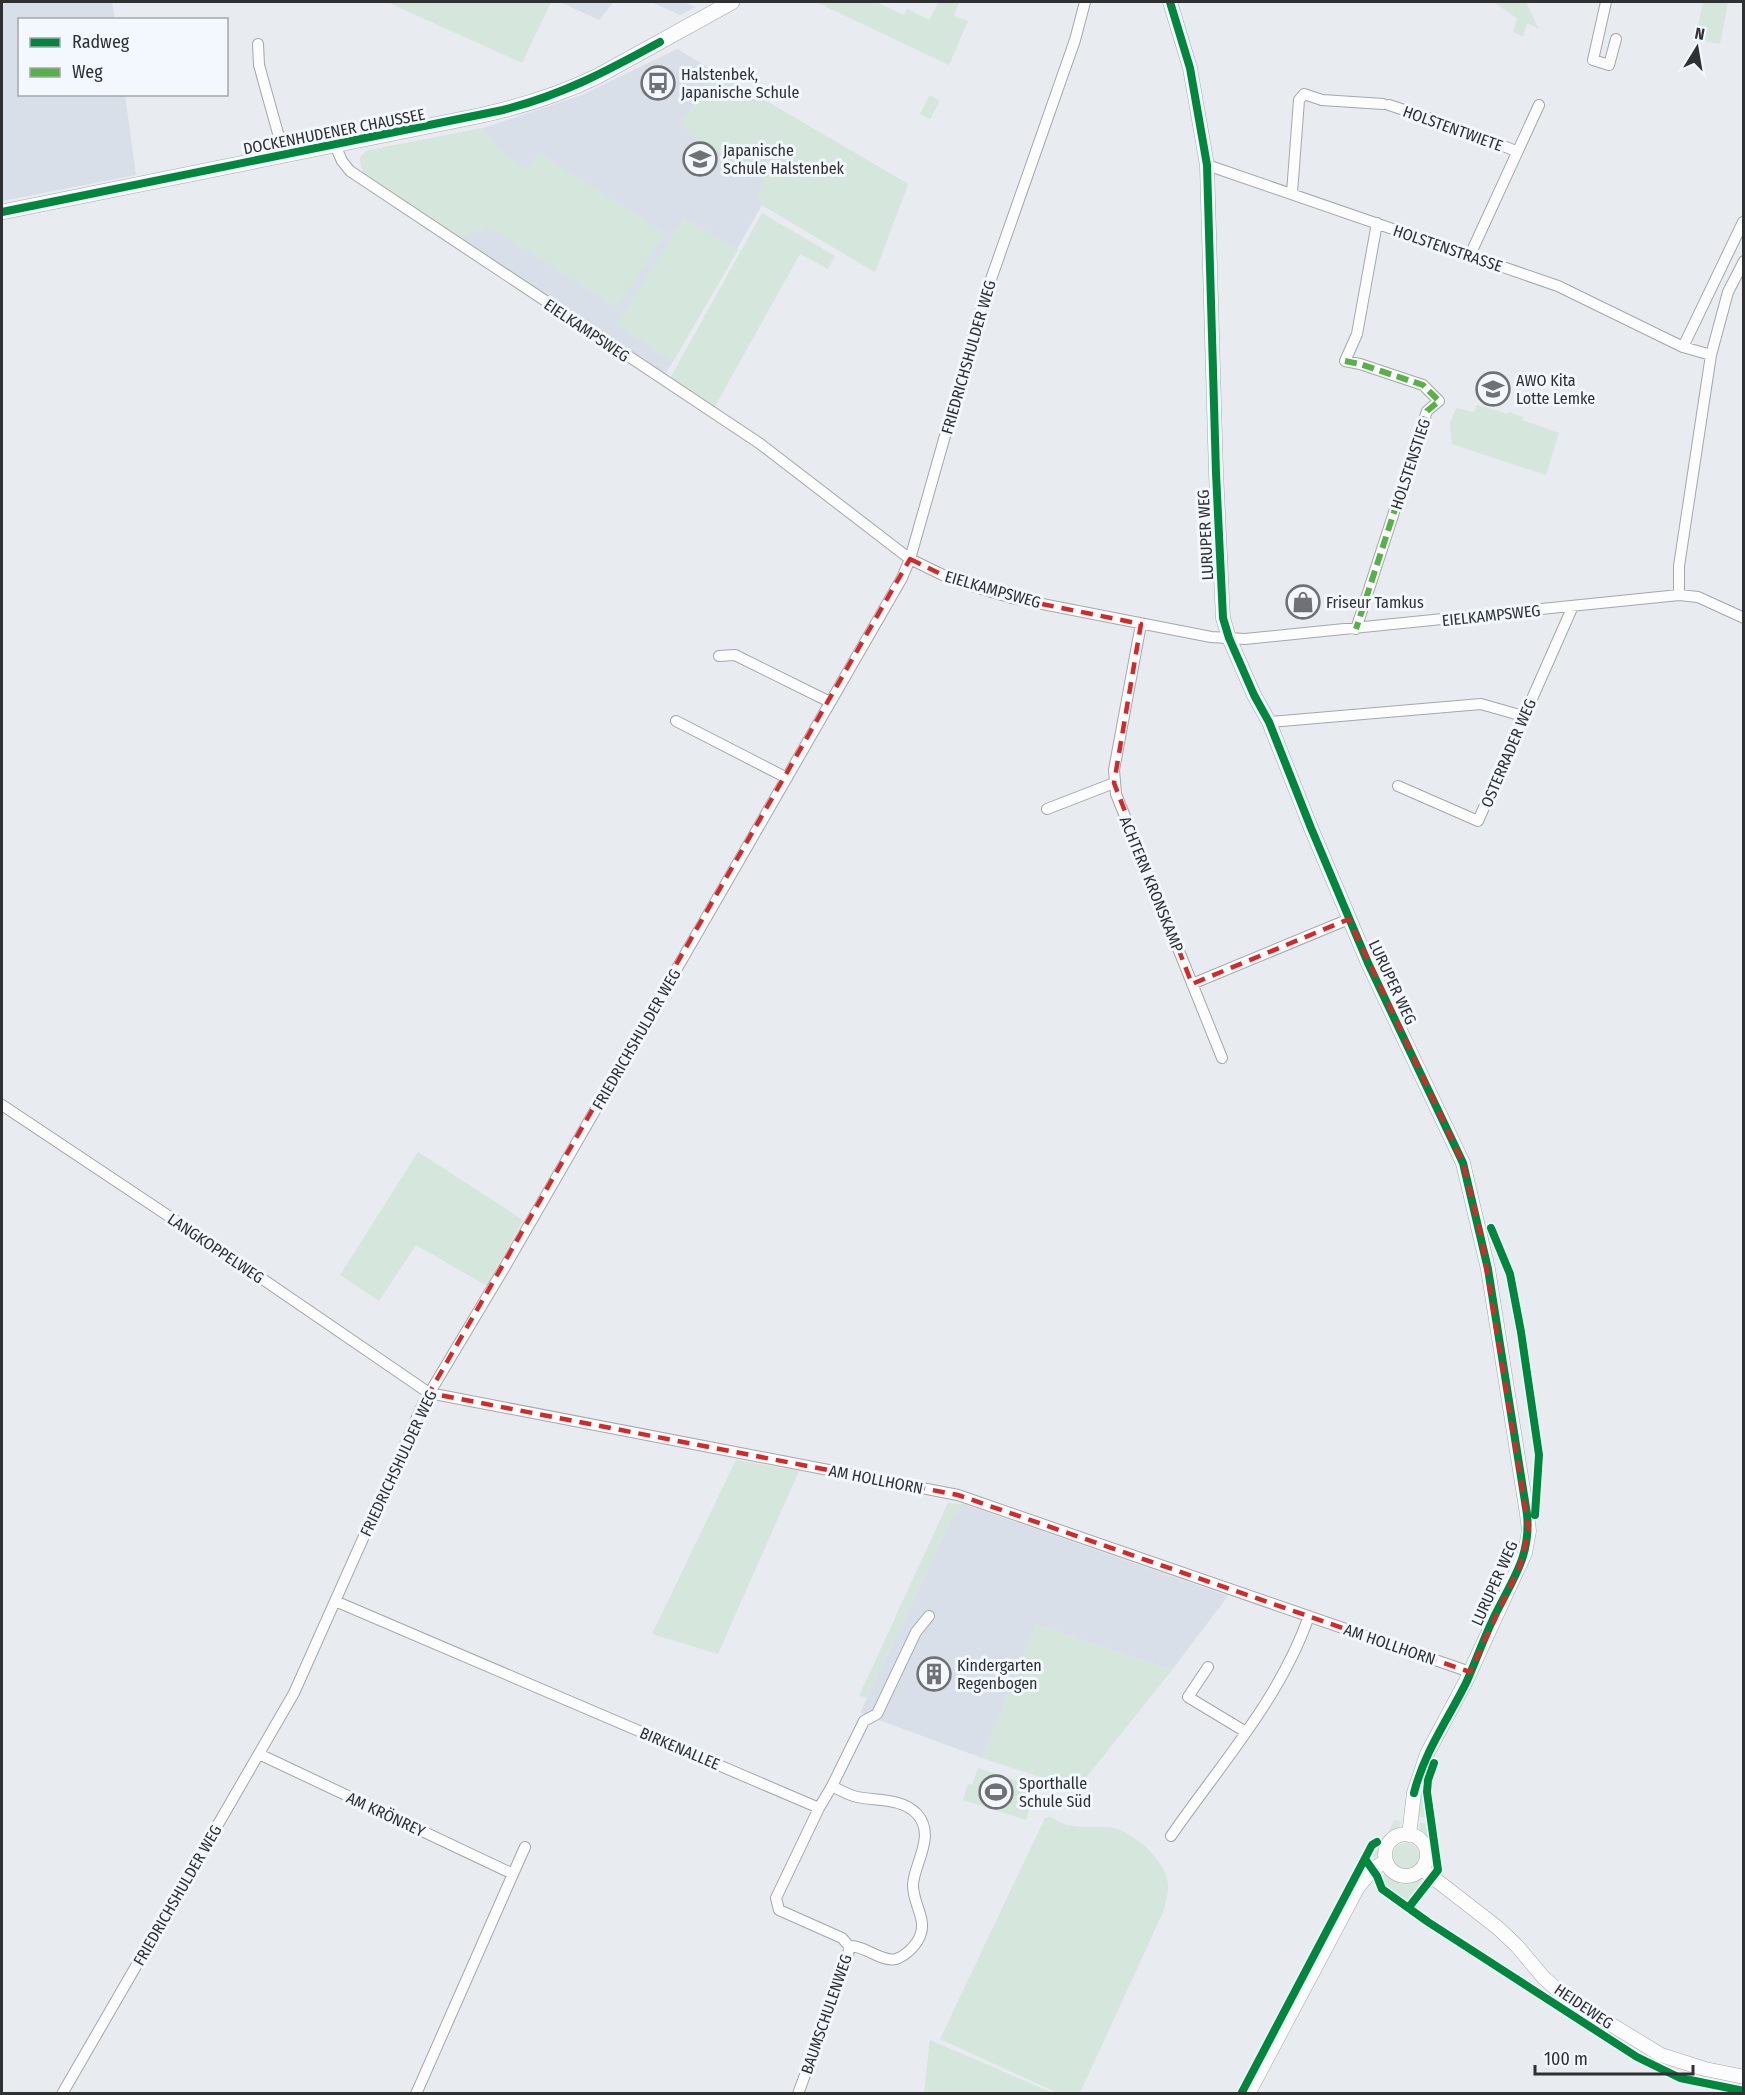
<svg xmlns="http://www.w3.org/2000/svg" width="1745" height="2095" font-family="'Fira Sans Condensed',sans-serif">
  <rect width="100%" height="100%" fill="#e8ebef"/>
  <path fill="#d9dfe8" d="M2 2H112L115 19 20 20V94L125 95 136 175 2 201Z
    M560 2H614L599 20Z
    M651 2H683L696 7 680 15Z
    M677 49 908 184 875 272 762 205 665 375 365 176 361 166 360 158 366 151 483 128 582 95Z
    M964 1504 1228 1596 1172 1670 1036 1624 982 1758 860 1713 953 1516Z"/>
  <path fill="#d5e6dd" d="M387 2H551L522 63Z
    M816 2H876L904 15 907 9 929 20 939 2H959L954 16 968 21 949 65Z
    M1493 2H1526L1539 29 1527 23 1523 37 1513 32 1517 18Z
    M1703 2H1728L1720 44 1695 39Z
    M717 72 908 184 875 272 762 205 756 196 765 180 690 135 681 122Z
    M930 95 940 101 930 119 920 114Z
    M483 128 506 157 527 169 538 152 665 233 617 308 490 227 459 238 365 176 361 166 360 158 366 151Z
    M762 213 835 256 828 269 800 254 714 408 670 378Z
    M684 218 738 250 673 362 616 324Z
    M1477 405 1508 414 1509 412 1523 417 1522 420 1559 433 1546 475 1452 444 1450 423 1456 408 1474 412Z
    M418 1152 523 1220 487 1286 416 1245 379 1301 340 1275Z
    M736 1460 799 1471 718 1654 652 1634Z
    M948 1503 964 1504 953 1516 867 1698 859 1696Z
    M1036 1624 1172 1670 1077 1789 982 1758Z
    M978 1768 1030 1785 1025 1799 1032 1801 1026 1820 963 1800 968 1784 972 1785Z
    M1422 1787 1427 1814 1424 1817H1418Z
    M1050 1817C1055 1819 1062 1824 1067 1825 1082 1829 1099 1825 1114 1828 1136 1834 1169 1863 1168 1887 1168 1895 1165 1903 1164 1910L1080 2093H1058L940 2039 1045 1818Z
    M1395 1820 1401 1822C1398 1830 1393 1831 1388 1837 1382 1844 1381 1852 1374 1858L1370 1853 1372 1848 1378 1850Z
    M1419 1823H1429L1436 1867 1430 1844 1420 1830Z
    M1393 1856a13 13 0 1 1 26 0a13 13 0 1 1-26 0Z
    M1386 1874 1402 1880H1419L1424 1882 1407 1903 1385 1888 1383 1875Z
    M930 2040 1053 2093H924Z"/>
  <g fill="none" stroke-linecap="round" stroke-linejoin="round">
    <defs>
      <path id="minor" d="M1606 2 1593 60 1609 65 1616 39
        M258 44 259 65 284 155
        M1389 105 1447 124 1516 151
        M335 145 342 161 350 171 759 443 910 559 955 581 1012 598 1211 637 1245 639 1679 595 1698 597 1744 618
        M1207 165 1558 286 1683 347 1711 355
        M1292 193 1299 100 1304 94 1322 100 1383 104
        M1470 255 1539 105
        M1683 347 1743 222
        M1679 595V566L1711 355 1728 292 1744 261
        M1141 624 1114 770 1116 794 1222 1058
        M1356 629 1427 411 1439 401 1423 385 1360 364 1345 361 1357 334 1377 223
        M719 656 735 655 830 702
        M676 721 787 778
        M1269 722 1481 704 1523 716
        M1398 786 1478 821 1573 606
        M1047 809 1114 783
        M1192 984 1349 919
        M2 1105 245 1267 429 1393 958 1495 1470 1672
        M335 1601 819 1808 832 1786 864 1721 877 1714 916 1632 929 1616
        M1208 1667 1188 1697 1246 1732
        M259 1754 513 1874 416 2094
        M832 1786C840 1790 848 1795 857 1797 877 1801 902 1798 917 1814 936 1835 915 1862 913 1884 912 1901 926 1918 921 1933 918 1944 907 1955 896 1959 883 1963 864 1945 849 1946
        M1171 1836C1220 1765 1280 1699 1309 1616
        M513 1874 525 1847
        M62 2094 294 1693 423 1404 506 1265 902 578 910 559 983 302 1075 40 1085 2
        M798 2094 848 1957 849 1946 842 1938 779 1910 776 1898 819 1808"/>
      <path id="tertiary" d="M1170 2 1190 68 1207 165 1216 473 1223 618 1229 638 1254 695 1269 722 1311 828 1368 963 1463 1163 1488 1269 1527 1514 1529 1531 1525 1553 1466 1681 1427 1754 1414 1793 1409 1835
        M1385 1855a21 21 0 1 1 42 0a21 21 0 1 1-42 0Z
        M1422 1869 1498 1928 1517 1946 1544 1978 1563 1995 1661 2055 1705 2069 1744 2077
        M1248 2094 1358 1887 1373 1869 1386 1861"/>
      <path id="secondary" d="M2 212 478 116C520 107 559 95 598 76L732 2"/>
    </defs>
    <use href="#minor" stroke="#a5a7aa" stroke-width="12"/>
    <use href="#tertiary" stroke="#a5a7aa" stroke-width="15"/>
    <use href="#secondary" stroke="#a5a7aa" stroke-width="16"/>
    <use href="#minor" stroke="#fcfcfd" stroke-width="10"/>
    <use href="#tertiary" stroke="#fcfcfd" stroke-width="14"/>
    <use href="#secondary" stroke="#fcfcfd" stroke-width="15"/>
    <path stroke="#56b246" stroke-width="6" stroke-dasharray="12 6" stroke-linecap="butt" d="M1345 361 1360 364 1423 385 1439 401 1427 411 1356 629"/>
    <defs>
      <path id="cycleway" d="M1170 2 1190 68 1207 165 1216 473 1223 618 1229 638 1254 695 1269 722 1311 828 1368 963 1463 1163 1488 1269 1527 1514C1531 1555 1514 1577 1496 1613 1485 1635 1477 1658 1467 1681 1449 1718 1424 1752 1414 1793
        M2 212 503 110C562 95 607 71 660 42
        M1491 1228 1510 1274 1521 1332 1539 1455 1535 1515
        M1365 1859 1377 1876 1382 1889 1428 1922 1637 2057 1680 2078 1744 2091
        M1409 1907 1438 1870 1427 1792 1428 1780 1434 1763
        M1241 2094 1372 1845 1377 1842"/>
    </defs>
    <use href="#cycleway" stroke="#f3f7fe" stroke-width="11"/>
    <use href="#cycleway" stroke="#00873e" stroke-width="8"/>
  </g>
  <path fill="none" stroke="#d62828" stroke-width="4.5" stroke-dasharray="12 8" stroke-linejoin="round" d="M910 559 955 581 1012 598 1141 624 1114 783 1192 984 1349 919 1463 1163 1481 1235 1529 1531 1520 1566 1470 1672 958 1495 429 1393Z"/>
  <defs>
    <symbol id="bus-ring" viewBox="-11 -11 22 22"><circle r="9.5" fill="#f3f7fe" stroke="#6f7174" stroke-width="1.5"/><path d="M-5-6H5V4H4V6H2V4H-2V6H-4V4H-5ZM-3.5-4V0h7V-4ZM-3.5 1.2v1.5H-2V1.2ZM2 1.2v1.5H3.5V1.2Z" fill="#6f7174"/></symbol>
    <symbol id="school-ring" viewBox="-11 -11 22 22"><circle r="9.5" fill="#f3f7fe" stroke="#6f7174" stroke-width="1.5"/><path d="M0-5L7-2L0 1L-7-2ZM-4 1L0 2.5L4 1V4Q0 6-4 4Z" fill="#6f7174"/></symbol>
    <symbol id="shop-ring" viewBox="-11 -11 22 22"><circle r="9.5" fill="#f3f7fe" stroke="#6f7174" stroke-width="1.5"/><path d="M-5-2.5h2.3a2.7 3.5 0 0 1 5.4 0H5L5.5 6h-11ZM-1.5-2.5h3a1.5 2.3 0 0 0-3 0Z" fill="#6f7174"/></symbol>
    <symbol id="building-ring" viewBox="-11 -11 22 22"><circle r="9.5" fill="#f3f7fe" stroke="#6f7174" stroke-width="1.5"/><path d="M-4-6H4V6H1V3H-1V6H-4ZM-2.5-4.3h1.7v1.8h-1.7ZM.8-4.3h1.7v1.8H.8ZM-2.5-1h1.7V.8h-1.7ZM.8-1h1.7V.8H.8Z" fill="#6f7174"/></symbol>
    <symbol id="stadium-ring" viewBox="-11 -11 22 22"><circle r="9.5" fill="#f3f7fe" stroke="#6f7174" stroke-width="1.5"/><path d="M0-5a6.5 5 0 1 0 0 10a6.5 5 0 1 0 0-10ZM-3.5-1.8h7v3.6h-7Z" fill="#6f7174"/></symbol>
  </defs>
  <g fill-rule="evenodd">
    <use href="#bus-ring" x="639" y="64" width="38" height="38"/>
    <use href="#school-ring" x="681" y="140" width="38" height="38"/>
    <use href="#school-ring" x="1474" y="370" width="38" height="38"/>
    <use href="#shop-ring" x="1284" y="583" width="38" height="38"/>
    <use href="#building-ring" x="915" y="1655" width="38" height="38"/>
    <use href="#stadium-ring" x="977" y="1773" width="38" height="38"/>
  </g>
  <g text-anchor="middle" stroke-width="6" stroke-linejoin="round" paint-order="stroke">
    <g font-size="16" fill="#2e3032" stroke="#f3f7fe" text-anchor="start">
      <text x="681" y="80">Halstenbek,<tspan x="681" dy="18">Japanische Schule</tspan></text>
      <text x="723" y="156">Japanische<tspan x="723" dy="18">Schule Halstenbek</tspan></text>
      <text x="1516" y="386">AWO Kita<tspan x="1516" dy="18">Lotte Lemke</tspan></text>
      <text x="1326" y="608">Friseur Tamkus</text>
      <text x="957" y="1671">Kindergarten<tspan x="957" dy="18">Regenbogen</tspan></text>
      <text x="1019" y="1789">Sporthalle<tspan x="1019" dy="18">Schule Süd</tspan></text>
    </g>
    <g font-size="16" fill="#2e3032" stroke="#f3f7fe">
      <text transform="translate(1453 128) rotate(20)" y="6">HOLSTENTWIETE</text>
      <text transform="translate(334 131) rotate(-11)" y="6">DOCKENHUDENER CHAUSSEE</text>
      <text transform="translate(1448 248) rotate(19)" y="6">HOLSTENSTRASSE</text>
      <text transform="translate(587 330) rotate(34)" y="6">EIELKAMPSWEG</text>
      <text transform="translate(968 357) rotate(-74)" y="6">FRIEDRICHSHULDER WEG</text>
      <text transform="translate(1410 464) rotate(-72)" y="6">HOLSTENSTIEG</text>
      <text transform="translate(1205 535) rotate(-93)" y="6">LURUPER WEG</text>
      <text transform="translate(993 589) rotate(16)" y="6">EIELKAMPSWEG</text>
      <text transform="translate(1491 615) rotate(-6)" y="6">EIELKAMPSWEG</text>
      <text transform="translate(1508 753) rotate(-67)" y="6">OSTERRADER WEG</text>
      <text transform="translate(1152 884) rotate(68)" y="6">ACHTERN KRONSKAMP</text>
      <text transform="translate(1393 982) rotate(65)" y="6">LURUPER WEG</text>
      <text transform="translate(636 1039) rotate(-60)" y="6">FRIEDRICHSHULDER WEG</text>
      <text transform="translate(216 1248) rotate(34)" y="6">LANGKOPPELWEG</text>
      <text transform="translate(398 1463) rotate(-65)" y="6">FRIEDRICHSHULDER WEG</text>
      <text transform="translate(876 1479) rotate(11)" y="6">AM HOLLHORN</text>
      <text transform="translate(1494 1583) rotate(-66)" y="6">LURUPER WEG</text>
      <text transform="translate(1390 1644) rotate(19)" y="6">AM HOLLHORN</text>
      <text transform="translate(680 1748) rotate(23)" y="6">BIRKENALLEE</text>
      <text transform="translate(386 1814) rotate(25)" y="6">AM KRÖNREY</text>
      <text transform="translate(177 1895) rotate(-60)" y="6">FRIEDRICHSHULDER WEG</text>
      <text transform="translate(1584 2006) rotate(34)" y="6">HEIDEWEG</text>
      <text transform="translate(826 2014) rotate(-71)" y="6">BAUMSCHULENWEG</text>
    </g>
  </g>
  <rect width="1745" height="2095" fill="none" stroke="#2e3032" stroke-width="6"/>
  <rect x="18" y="18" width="210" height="78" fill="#f3f7fe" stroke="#a4a7ac" stroke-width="1.5"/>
  <rect x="30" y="38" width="30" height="9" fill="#00873e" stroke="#a4a7ac" stroke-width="1.5"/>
  <text x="72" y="48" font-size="18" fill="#2e3032">Radweg</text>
  <rect x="30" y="68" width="30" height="9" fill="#56b246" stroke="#a4a7ac" stroke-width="1.5"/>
  <text x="72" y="78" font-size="18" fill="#2e3032">Weg</text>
  <g transform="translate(1697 48) rotate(11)" stroke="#f3f7fe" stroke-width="4.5" paint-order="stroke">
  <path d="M0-4.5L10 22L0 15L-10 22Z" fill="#2e3032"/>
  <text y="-9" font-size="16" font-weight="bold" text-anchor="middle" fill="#2e3032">N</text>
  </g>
  <path d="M1535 2065v9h158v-9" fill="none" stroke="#2e3032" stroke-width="3"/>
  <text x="1544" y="2065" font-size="18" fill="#2e3032" stroke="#f3f7fe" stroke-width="4.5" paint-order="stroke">100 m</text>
</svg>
